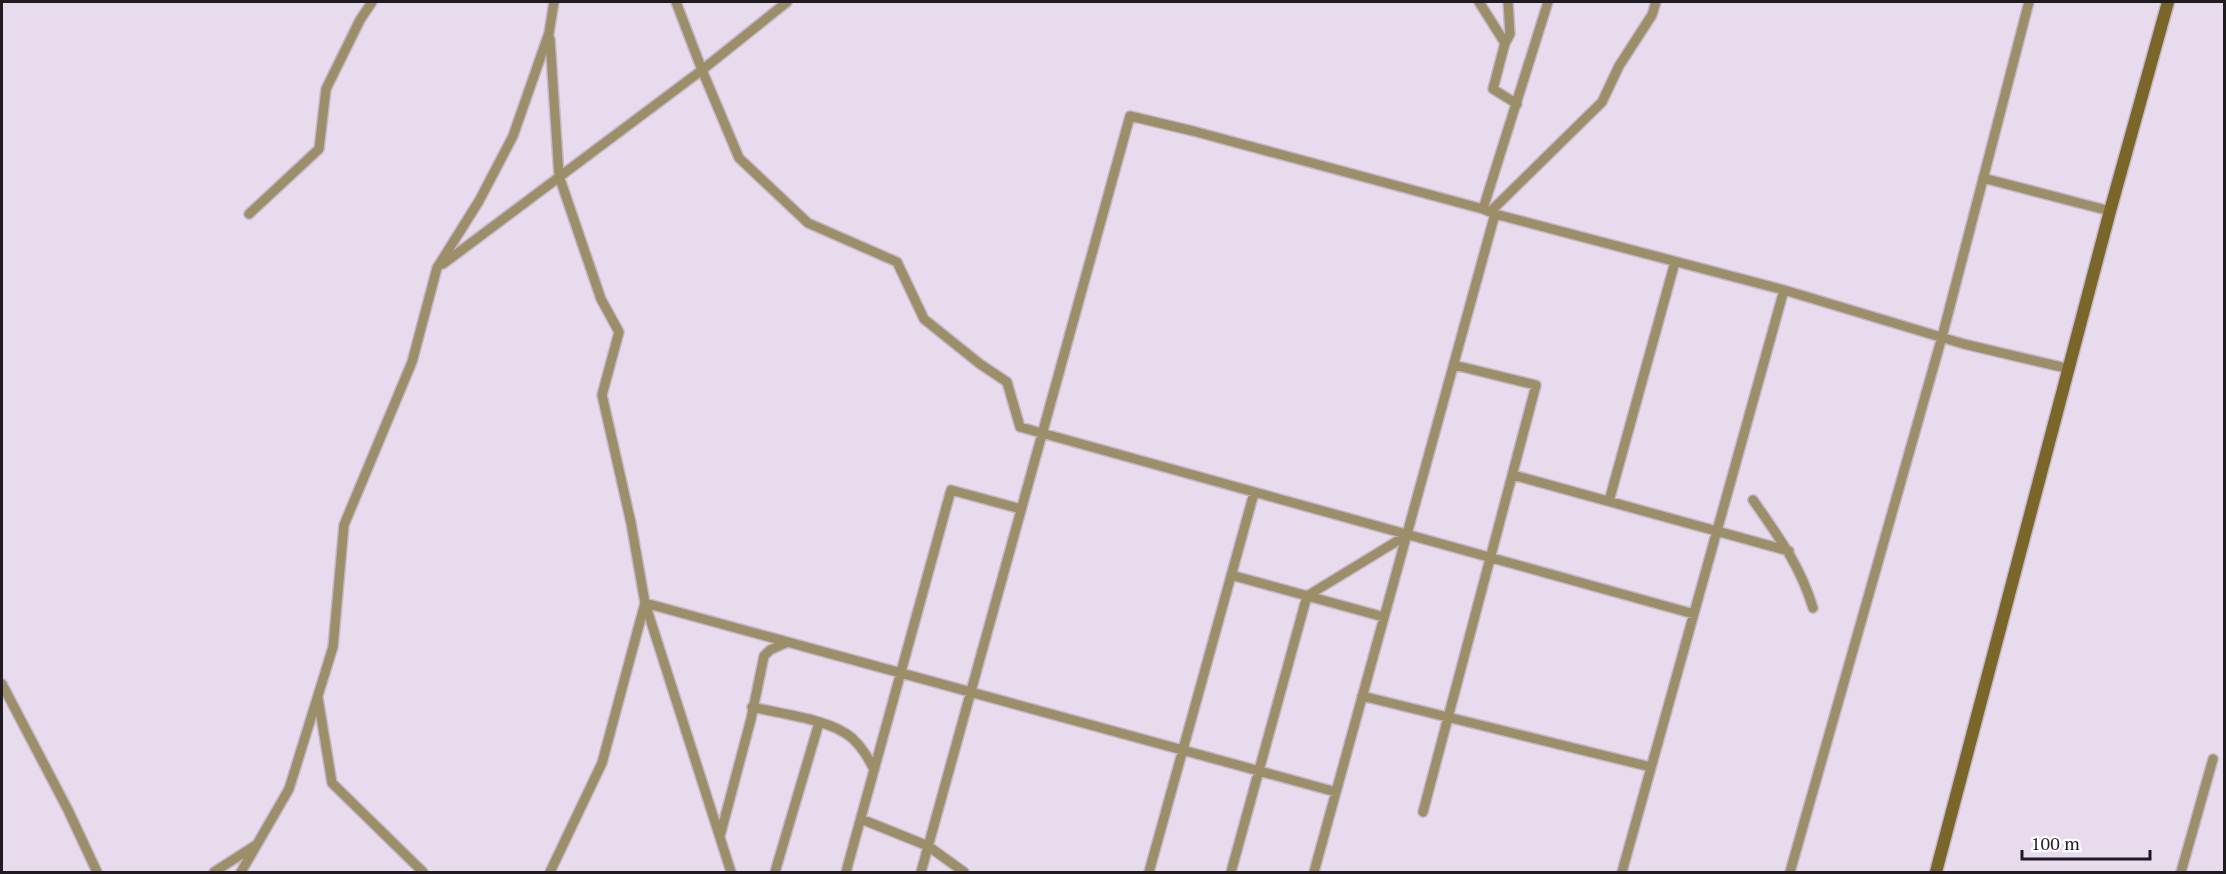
<svg xmlns="http://www.w3.org/2000/svg" width="2226" height="874" font-family="'PT Serif',serif">
  <rect width="100%" height="100%" fill="#e9dbee"/>
  <g fill="none" stroke-linecap="round" stroke-linejoin="round">
    <defs>
      <path id="street" d="M676 2 702 70 739 158 808 223 897 262 924 319 980 364 1007 382 1020 427 1694 614
        M1479 2 1505 43
        M1508 2 1510 34 1505 43 1493 89 1517 104
        M550 39 559 176 601 299 619 332 602 395 631 523 645 603 731 872
        M1983 178 2110 211
        M1483 209 1548 2
        M1490 212 1602 102 1619 66 1652 15 1656 2
        M249 214 319 149 326 89 360 20 372 2
        M443 264 702 70 787 2
        M1513 475 1789 551
        M1753 500C1778 536 1800 565 1813 608
        M1609 501 1675 262
        M1231 575 1384 617
        M2 684 68 810 97 872
        M1362 696 1651 767
        M318 698 332 783 423 872
        M752 707C781 714 830 719 852 738 862 747 868 758 874 769
        M1423 812 1536 385 1454 365
        M861 819 928 846 964 872
        M720 836 751 719 764 656 770 650 788 642
        M214 872 256 845
        M241 872 289 789 333 647 344 525 412 362 437 268 479 201 513 136 549 33 554 2
        M550 872 602 763 645 603 1336 792
        M775 872 819 723
        M846 872 951 490 1021 509
        M921 872 1130 116 1193 131 1483 209 1495 214 1784 290 1964 344 2070 369
        M1149 872 1254 493
        M1231 872 1307 596 1407 535
        M1314 872 1495 214
        M1622 872 1784 290
        M1790 872 1942 337 2029 2
        M2181 872 2213 759"/>
      <path id="secondary" d="M1936 872 2110 211 2168 2"/>
    </defs>
    <use href="#street" stroke="#c5b8c9" stroke-width="12"/>
    <use href="#secondary" stroke="#c5b8c9" stroke-width="15"/>
    <use href="#street" stroke="#9b8e68" stroke-width="9"/>
    <use href="#secondary" stroke="#7a6628" stroke-width="12"/>
  </g>
  <rect width="2226" height="874" fill="none" stroke="#201b21" stroke-width="6"/>
  <path d="M2022 850v9h128v-9" fill="none" stroke="#201b21" stroke-width="3"/>
  <text x="2031" y="850" font-size="18" fill="#201b21" stroke="#ffffff" stroke-width="4.5" paint-order="stroke">100 m</text>
</svg>
